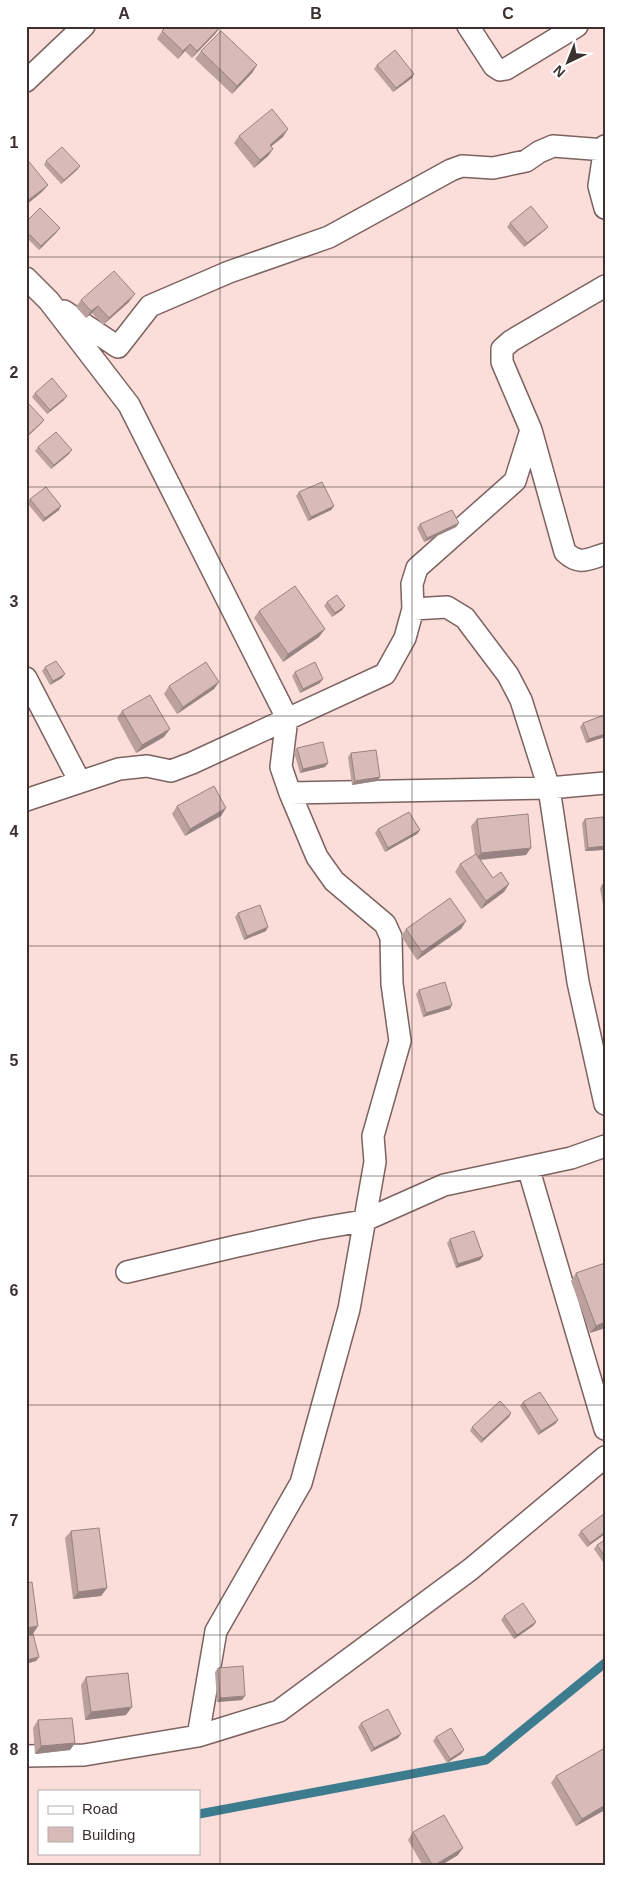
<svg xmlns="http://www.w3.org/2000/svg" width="631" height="1892" font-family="Helvetica,sans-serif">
  <rect width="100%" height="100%" fill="#fbdeda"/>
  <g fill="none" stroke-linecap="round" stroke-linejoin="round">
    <path stroke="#3d7c8f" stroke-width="9" d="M199 1814 486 1760 605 1663"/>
    <defs>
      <path id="minor" d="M468 26 494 66 500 70 506 69 577 26
        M26 81 84 26
        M605 146 599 186 605 208
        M26 278 49 301 129 405 287 718 281 767 290 793 317 857 334 881 385 924 391 937 392 984 400 1041 373 1136 375 1162 349 1309 301 1483 216 1631 198 1736
        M605 286 511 341 502 349V362L531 430 565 552C580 566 588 559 605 554
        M64 311 118 347 150 306 229 272 329 237 451 170 462 166 493 168 526 161 539 152 553 146 605 150
        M413 609 447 607 465 618 508 675 521 700 549 788 578 982 605 1104
        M26 678 80 782
        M290 793 549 788 605 783
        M26 800 119 769 147 766 171 771 192 763 385 674 405 638 413 609 412 584 417 568 515 481 531 430
        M528 1167 605 1429
        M127 1272 237 1246 316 1229 363 1221 444 1185 571 1158 605 1146
        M26 1756 84 1755 198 1736 279 1711 471 1569 605 1457"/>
    </defs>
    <use href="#minor" stroke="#7c6260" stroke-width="24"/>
    <use href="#minor" stroke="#fff" stroke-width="21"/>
  </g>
  <path fill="#baa19e" d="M221 26 215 34 192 58 185 51 178 59 157 39 162 31Z
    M201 51 257 65 252 73 232 94 195 59Z
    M377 65 412 78 393 92 374 69Z
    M239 136 283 137 271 146 273 149 268 156 254 168 234 143Z
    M46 161 80 166 77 170 61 184 44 165Z
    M26 222 57 232 39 250 26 237Z
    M510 223 545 230 524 247 507 227Z
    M81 300 129 302 103 325 92 313 86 318 76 307Z
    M35 393 64 400 47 414 32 397Z
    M38 447 69 454 51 469 35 451Z
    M299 492 334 506 331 510 308 521 296 496Z
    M30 499 59 510 43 522 27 503Z
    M459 523 456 527 424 542 417 528 420 524Z
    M327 602 345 606 342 610 332 617 324 606Z
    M259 611 319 637 283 662 254 618Z
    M45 667 62 678 50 685 42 671Z
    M295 672 320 683 300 693 292 676Z
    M219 682 214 689 177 714 164 694 169 686Z
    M122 711 164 737 136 753 117 718Z
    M583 723 605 737 586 743 580 727Z
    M297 748 328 763 325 767 300 773 294 752Z
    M351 753 377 781 352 785 348 757Z
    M177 806 221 816 185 836 172 814Z
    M477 819 526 855 481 860 493 878 509 884 504 892 481 909 455 872 460 864 475 855 471 826Z
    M585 819 605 839V847L603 850 585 851 582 823Z
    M378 829 420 830 417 834 385 852 375 833Z
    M605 884V915L600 889 602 885Z
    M238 913 266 931 244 940 235 917Z
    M466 921 461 929 417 960 401 936 406 929Z
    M419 990 450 1009 423 1017 416 994Z
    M450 1239 483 1256 480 1260 456 1268 447 1243Z
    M605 1263V1328L590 1333 571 1281 576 1273Z
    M523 1402 558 1420 555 1424 538 1435 520 1406Z
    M511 1413 509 1417 481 1443 470 1431 472 1427Z
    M71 1531 107 1588 101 1596 73 1599 65 1538Z
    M581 1531 605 1534 587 1547 578 1535Z
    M605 1540V1565L594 1549 597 1545Z
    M504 1616 536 1622 533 1626 514 1639 501 1620Z
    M218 1668 242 1700 217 1702 215 1672Z
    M86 1677 126 1715 85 1720 81 1685Z
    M38 1720 75 1743 70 1750 35 1754 33 1728Z
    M361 1723 401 1734 398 1738 371 1752 358 1727Z
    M436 1737 461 1754 447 1763 433 1741Z
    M605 1752V1810L576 1826 551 1783 556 1776Z
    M413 1832 458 1855 440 1866H423L408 1840Z"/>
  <path fill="#978381" d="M221 26 215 34 192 58 197 51Z
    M190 44 185 51 178 59 183 51Z
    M257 65 252 73 232 94 237 86Z
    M414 74 412 78 393 92 396 88Z
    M288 129 283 137 264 152 270 145Z
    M273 149 268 156 254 168 260 160Z
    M80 166 77 170 61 184 64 180Z
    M48 185 42 192 26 205V202Z
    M548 227 545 230 524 247 527 243Z
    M60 228 57 232 39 250 41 246Z
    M135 294 129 302 103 325 109 318Z
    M98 306 92 313 86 318 91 311Z
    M67 396 64 400 47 414 50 410Z
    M44 420 41 424 26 438 27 436Z
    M72 450 69 454 51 469 54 465Z
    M61 506 59 510 43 522 45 518Z
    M334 506 331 510 308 521 311 517Z
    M459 523 456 527 424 542 427 538Z
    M345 606 342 610 332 617 335 613Z
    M325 629 319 637 283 662 288 654Z
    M65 674 62 678 50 685 53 681Z
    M323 679 320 683 300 693 303 689Z
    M219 682 214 689 177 714 183 707Z
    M170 729 164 737 136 753 142 745Z
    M605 734V737L586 743 589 739Z
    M328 763 325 767 300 773 303 769Z
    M380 777 377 781 352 785 355 781Z
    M226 808 221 816 185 836 190 829Z
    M420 830 417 834 385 852 388 848Z
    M605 846 603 850 585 851 588 848Z
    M531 848 526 855 475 860 481 853Z
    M509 884 504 892 481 909 486 901Z
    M466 921 461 929 417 960 422 952Z
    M268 927 266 931 244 940 247 936Z
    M452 1005 450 1009 423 1017 426 1013Z
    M483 1256 480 1260 456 1268 458 1264Z
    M605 1322V1328L590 1333 596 1326Z
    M511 1413 509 1417 481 1443 483 1439Z
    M558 1420 555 1424 538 1435 541 1431Z
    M605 1532V1534L587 1547 590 1543Z
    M107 1588 101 1596 73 1599 78 1592Z
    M536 1622 533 1626 514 1639 517 1635Z
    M38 1626 33 1634 26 1635V1628Z
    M39 1657 36 1661 26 1664V1660Z
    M245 1696 242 1700 217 1702 220 1698Z
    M132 1707 126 1715 85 1720 91 1712Z
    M401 1734 398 1738 371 1752 374 1748Z
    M75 1743 70 1750 35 1754 41 1746Z
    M464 1750 461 1754 447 1763 450 1759Z
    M605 1805V1810L576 1826 582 1819Z
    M463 1848 458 1855 440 1866H433Z"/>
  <path fill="#d8bbb8" stroke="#978381" d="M167 26H221L197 51 190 44 183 51 162 31Z
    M221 31 257 65 237 86 201 51Z
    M395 50 414 74 396 88 377 65Z
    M272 109 288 129 270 145 273 149 260 160 239 136Z
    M62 147 80 166 64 180 46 161Z
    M26 158 48 185 26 202Z
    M531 206 548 227 527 243 510 223Z
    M40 208 60 228 41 246 26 231V222Z
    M114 271 135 294 109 318 98 306 91 311 81 300Z
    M52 378 67 396 50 410 35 393Z
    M28 403 44 420 27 436 26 404Z
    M56 432 72 450 54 465 38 447Z
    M322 482 334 506 311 517 299 492Z
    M46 487 61 506 45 518 30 499Z
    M452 510 459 523 427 538 420 524Z
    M295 586 325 629 288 654 259 611Z
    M337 595 345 606 335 613 327 602Z
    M56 661 65 674 53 681 45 667Z
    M206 662 219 682 183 707 169 686Z
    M315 662 323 679 303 689 295 672Z
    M150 695 170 729 142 745 122 711Z
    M604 715 605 734 589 739 583 723Z
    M323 742 328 763 303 769 297 748Z
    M376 750 380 777 355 781 351 753Z
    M214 786 226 808 190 829 177 806Z
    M409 812 420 830 388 848 378 829Z
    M528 814 531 848 481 853 477 819Z
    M603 817 605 846 588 848 585 819Z
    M476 854 493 878 501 872 509 884 486 901 460 864Z
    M605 884V897L602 885Z
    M450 898 466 921 422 952 406 929Z
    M260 905 268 927 247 936 238 913Z
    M445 982 452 1005 426 1013 419 990Z
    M474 1231 483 1256 458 1264 450 1239Z
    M605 1263V1322L596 1326 576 1273Z
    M540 1392 558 1420 541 1431 523 1402Z
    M500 1401 511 1413 483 1439 472 1427Z
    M605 1513V1532L590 1543 581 1531Z
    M99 1528 107 1588 78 1592 71 1531Z
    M605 1540V1557L597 1545Z
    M32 1582 38 1626 26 1628V1583Z
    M523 1603 536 1622 517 1635 504 1616Z
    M33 1634 39 1657 26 1660V1636Z
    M243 1666 245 1696 220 1698 218 1668Z
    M128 1673 132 1707 91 1712 86 1677Z
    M388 1709 401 1734 374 1748 361 1723Z
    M72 1718 75 1743 41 1746 38 1720Z
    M451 1728 464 1750 450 1759 436 1737Z
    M603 1749 605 1752V1805L582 1819 556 1776Z
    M444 1815 463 1848 433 1866 413 1832Z"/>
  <path fill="none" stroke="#3d3130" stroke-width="1" stroke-opacity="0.55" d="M220 26V1866M412 26V1866M26 257H605M26 487H605M26 716H605M26 946H605M26 1176H605M26 1405H605M26 1635H605"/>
  <rect width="631" height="1892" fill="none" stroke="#ffffff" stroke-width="55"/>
  <rect x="38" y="1790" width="162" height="65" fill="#ffffff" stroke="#b1adac"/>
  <rect x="48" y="1806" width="25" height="8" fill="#ffffff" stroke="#b1adac"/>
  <text x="82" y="1814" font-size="15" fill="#3d3130">Road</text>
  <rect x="48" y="1827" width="25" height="15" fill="#d8bbb8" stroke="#b1adac"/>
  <text x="82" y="1840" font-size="15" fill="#3d3130">Building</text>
  <g transform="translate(568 62) rotate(223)" stroke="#ffffff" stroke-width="4" paint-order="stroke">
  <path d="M0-4L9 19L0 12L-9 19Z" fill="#3d3130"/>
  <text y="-8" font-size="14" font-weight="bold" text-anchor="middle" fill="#3d3130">N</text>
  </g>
  <rect x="28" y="28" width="576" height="1836" fill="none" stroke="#3d3130" stroke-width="2"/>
  <g font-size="16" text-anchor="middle" font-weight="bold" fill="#3d3130">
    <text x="124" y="19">A</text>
    <text x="316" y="19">B</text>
    <text x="508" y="19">C</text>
    <text x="14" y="148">1</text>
    <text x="14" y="378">2</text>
    <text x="14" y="607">3</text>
    <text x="14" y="837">4</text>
    <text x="14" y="1066">5</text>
    <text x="14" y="1296">6</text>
    <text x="14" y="1526">7</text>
    <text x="14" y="1755">8</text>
  </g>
</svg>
